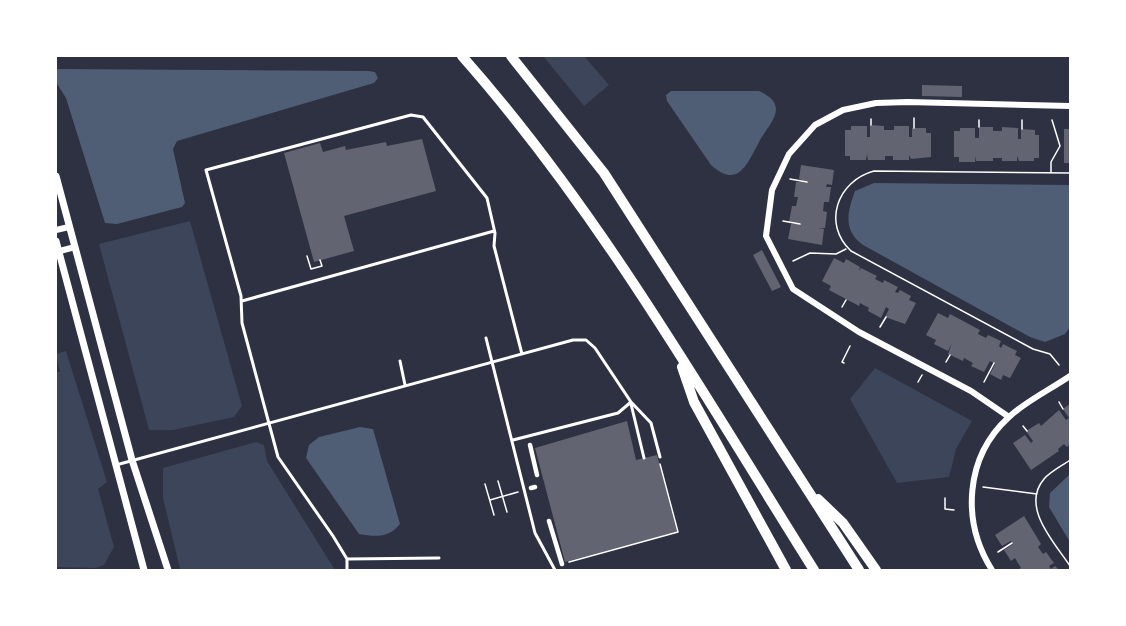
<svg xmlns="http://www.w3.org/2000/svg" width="1126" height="626" font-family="'Source Sans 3',sans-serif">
  <rect width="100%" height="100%" fill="#2d3142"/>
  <path fill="#3c4559" d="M543 56H584L609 85 584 106Z
    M190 221 242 406 234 417 173 430H149L99 244Z
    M66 351 107 482 98 489 114 547 104 565 96 568 56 567V372H60L56 354Z
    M875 368 972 421 956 449 949 477 897 483 850 399Z
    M256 442 264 445 267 461 335 570 180 569 163 498V468Z"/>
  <path fill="#4f5d75" d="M56 69 368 71 375 72 378 78 374 83 177 141 173 149 185 203 182 207 117 224 105 223 66 98 56 82Z
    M671 91H759C793 106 767 125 758 144 747 165 737 189 711 165L667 101 666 95Z
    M874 183 1070 185V327L1065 334 1045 342 1030 337 863 245C843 230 847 213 855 191Z
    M360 427 373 429 400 524C389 538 376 537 359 534L306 458 309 445 319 437Z
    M1070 474V542L1049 507 1050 493Z"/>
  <path fill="#626471" d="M922 85 962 86V97L922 96Z
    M870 125 884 126V130H894V126H909V137H912V128H926V133H931V157L911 159 909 155V160H893V156H885V160H868L867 154 866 160H850V156H845V130H851V126H867V137H870Z
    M979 127H993V131H1002V127L1018 128V139H1021V129L1035 130V135H1039V158H1034V161H1019L1017 156V161H1002V158H993V161H976L975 156V162H959V157H954V131H960V128H975V138H979Z
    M1064 129H1070V163H1064Z
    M422 139 436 191 344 216 354 251 314 262 284 153 320 143 323 152 345 146 346 150 386 142 387 146Z
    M801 165 834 170 832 185 827 184 826 187H831L829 202H824L823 211 827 212 825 228H819L824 229 822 245 788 239 791 224H800L789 222 792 206H796L798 197H794L796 182H807L799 179Z
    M762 250 781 287 772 291 753 255Z
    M834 258 844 263 846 259 860 267 859 271 861 268 877 276 875 279 883 283 884 280 898 287 895 292 898 293 900 290 911 296 909 300 916 303 905 324 885 317 889 309 886 307 881 318 868 311 869 308 860 303 859 306 829 290 831 286 822 281Z
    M938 313 948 318 950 314 980 330 978 334 986 338 988 335 1001 341 999 346 1001 348 1003 344 1017 351 1015 355 1021 358 1010 378 1003 375 1001 380 990 374 995 364 990 361 984 372 971 366 973 363 964 358 963 361 948 354 952 343 948 351 934 344 936 340 926 335Z
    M1070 404V444L1067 447 1064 444 1058 449 1059 451 1031 470 1013 443 1025 435 1031 443 1033 441 1026 431 1039 423 1041 426 1059 410 1066 420 1069 418 1063 409Z
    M627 421 636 460 657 455 677 532 565 562 535 448Z
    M1024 516 1041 544 1038 547 1043 554 1046 552 1054 563 1049 566 1051 569 1055 566 1059 570H1017L1021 568 1015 558 1011 561 1004 550 1013 544 1011 541 1002 546 995 535Z"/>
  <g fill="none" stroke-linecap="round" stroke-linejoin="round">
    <path stroke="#fff" stroke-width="1.5" d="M871 119V125
      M979 120V127
      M914 128V118
      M1022 129V120
      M1051 172V162L1060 146 1052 120
      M790 179 807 182
      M783 221 800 224
      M307 256 311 269 322 266 320 260
      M793 261 810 253 836 254 846 249
      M842 307 846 300
      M880 327 886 317
      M946 362 950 355
      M844 363 842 362 850 346
      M1059 365 1050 354 1033 349 851 251C822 224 837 181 874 171L1070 173
      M918 382 922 375
      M984 382 994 363
      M1059 402 1063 409
      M1023 426 1027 431
      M1070 460C1062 466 1051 471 1044 479 1020 507 1055 543 1070 566
      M498 481 507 512
      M485 484 494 515
      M983 487 1037 494
      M945 498V509L954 510
      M490 500 518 492
      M998 552 1012 543
      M569 562 678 532 660 464"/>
    <path stroke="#fff" stroke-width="3" d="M242 301 494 231
      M486 338 535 533 555 570
      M400 361 405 385
      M631 404 644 458
      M513 440 618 413 631 402
      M116 465 573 340H586L595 348 631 402 651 423 660 457
      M347 559 439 558
      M347 570V559L333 536 278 457 242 323 241 296 206 170 411 115 423 117 487 198 495 233 494 246 522 354"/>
    <path stroke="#fff" stroke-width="4.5" d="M530 445 537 475
      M531 488 535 487
      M549 521 562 564"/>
    <path stroke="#fff" stroke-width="6" d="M56 230 69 227
      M56 252 75 247
      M1009 417 971 391 859 332 793 289 766 236 772 190 789 154 815 125 843 110 876 103 908 102 1070 106
      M992 570C961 521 965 457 1009 417 1026 401 1051 389 1070 376"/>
    <path stroke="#fff" stroke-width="7" d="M56 176 132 460 168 570
      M56 241 144 570"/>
    <path stroke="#fff" stroke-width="10" d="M462 56C599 211 704 395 814 570
      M511 56 604 173 859 570
      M682 367 694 402 786 570
      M818 499 843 523 876 570"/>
  </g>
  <rect width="1126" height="626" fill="none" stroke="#ffffff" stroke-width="114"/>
</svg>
